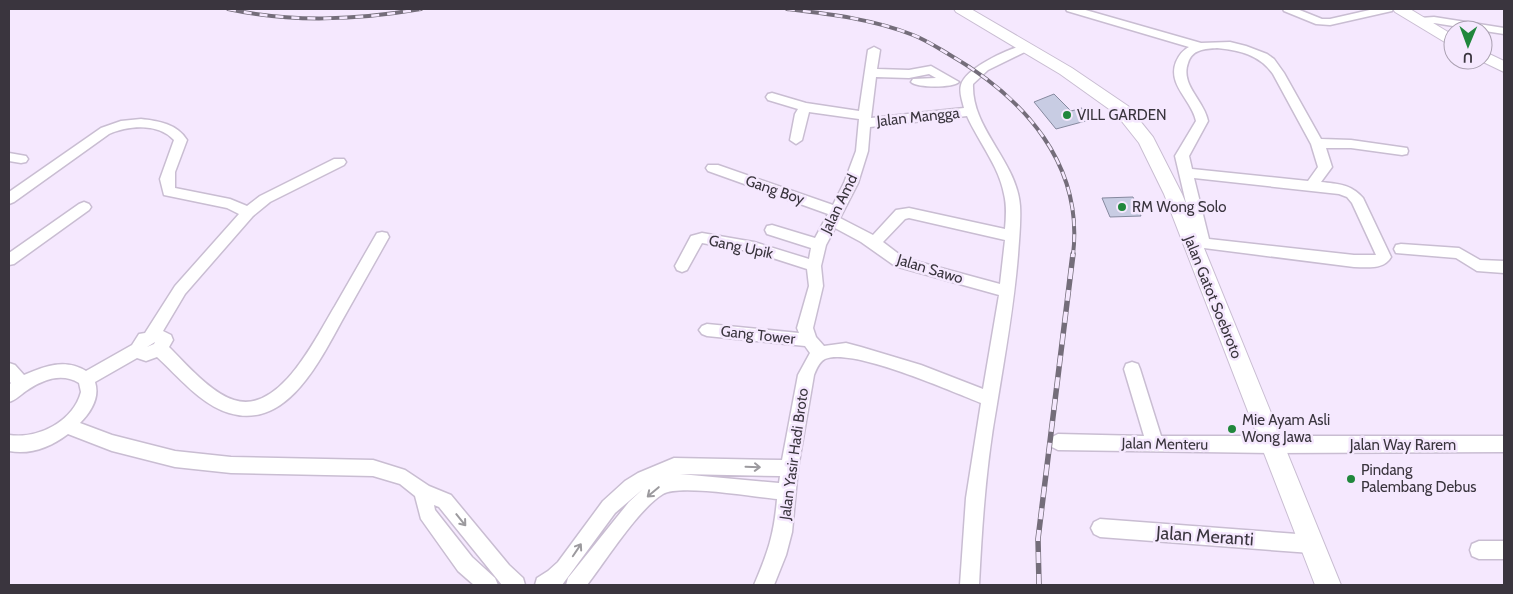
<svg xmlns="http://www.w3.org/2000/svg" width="1513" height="594" font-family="Cabin,sans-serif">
  <rect width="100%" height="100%" fill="#f5e8fe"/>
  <path fill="#c8cce3" stroke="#86899f" d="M1054 94 1071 111 1082 108 1093 119 1056 129 1034 102Z
    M1133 197 1141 216 1110 217 1102 198Z"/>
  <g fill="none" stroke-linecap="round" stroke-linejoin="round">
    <defs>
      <path id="minor" d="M1066 9H1082L1201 43 1230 42 1246 46 1267 54 1274 59 1284 73 1321 139 1351 140 1407 148 1408 151 1407 154 1402 155 1351 148H1326L1332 167 1321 182C1338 184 1351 184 1363 198L1391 257C1384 270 1367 267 1354 267L1188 246 1186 242 1188 238 1194 237 1175 156 1196 121C1192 100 1167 85 1176 62 1179 55 1183 50 1189 47L1067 11ZM1217 48C1239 50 1260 55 1273 74L1311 144 1318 167 1308 181 1192 169 1189 156 1208 121C1204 100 1180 85 1188 63 1192 49 1205 49 1217 48ZM1194 178 1339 194 1347 197 1352 203 1376 255H1354L1209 239Z
        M1283 9H1297L1322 19H1330L1374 9H1393L1392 11 1330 25 1316 24 1284 11Z
        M1434 17 1504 28V34L1434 23 1420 24 1414 21 1420 18Z
        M1027 44 1033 47 1031 49 988 70 973 84C971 129 1017 161 1020 206 1021 222 1019 239 1018 255 1014 305 1005 355 997 404 986 464 982 525 979 585H960L966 498 981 403C951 391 851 347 825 359 819 362 816 370 814 375L798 468 792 532 786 555 774 585H754C768 552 774 535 777 499 754 497 680 484 663 494 639 508 605 562 587 585H566L568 578 629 502 643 489 615 513 562 585H535L537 578 548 571 558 562 603 501 625 481 638 473 674 458 782 460 798 375 810 353 805 346 707 336 702 334 699 330 702 326 707 324 799 333 797 328 809 286 807 269 754 252 702 243 687 270 682 272 677 270 675 266 691 236 702 233 754 242 809 259 811 248 767 234 765 230 767 226 772 225 815 238 828 214 708 171 706 168 708 165H718L833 205 844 183 856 151 859 119 809 112 802 140 796 144 790 140 795 114 798 109 768 100 766 97 768 94 772 93 806 103 859 111 868 50 874 47 880 50 877 69 909 70 931 66 959 82C953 88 917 88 911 82L913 79 936 78 929 74 909 78 876 77 871 118 964 108C962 100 959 92 961 85 966 67 1011 48 1027 44ZM967 116C978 141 999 166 1004 194 1007 206 1006 217 1005 229L909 208 896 210 873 235 840 218 858 183 868 151 870 127ZM909 218 1005 240 1000 284 904 258 883 242 905 219ZM835 228 861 242 895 266 999 295 983 389 921 365 861 347 846 343 824 346 816 337 813 328 823 286 821 266 826 245ZM680 474 780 476 779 483Z
        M141 119C159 121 177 124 187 140L175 172V188L230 199 247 206 260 196 334 159H344L346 162 344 165 270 202 253 216 185 294 163 331 171 335 173 340 169 347C186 364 211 393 234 400 280 415 316 337 335 306 349 282 363 257 377 233L382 232 387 233 389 237C374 264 359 290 344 317 321 358 288 431 229 413 201 405 178 376 157 357L146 361 137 358 95 382C100 397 91 412 80 423L112 435 175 451 231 457 373 460 405 470 429 486 451 495 509 565 523 578 525 585H502L439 507 434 505 435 510 472 557 495 578 498 585H474L458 571 421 519 415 496 400 484 373 476 231 473 175 467 112 451 68 434C51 447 30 455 9 451V435C38 439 73 422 81 392L79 383C61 372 42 380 26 391 20 395 16 400 9 402V385L11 383 9 381V363L15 365 24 375C45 366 65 358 86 371L132 345 139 334 145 333 175 286 239 214 227 208 164 195 160 179 174 140C159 123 129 125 109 134L14 202 9 204V192L101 128 121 121ZM155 342 154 344 147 347Z
        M9 153 26 156 28 159 26 162 21 163 9 161Z
        M84 202 89 204 91 207 89 210 14 264 9 265V253L79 204Z
        M1401 244 1459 248 1480 260 1504 261V273L1477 271 1456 258 1396 253 1394 249 1396 245Z
        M1132 362 1138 364 1140 369 1161 436H1504V452L1272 453 1058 450 1052 447 1049 442 1052 437 1058 434 1144 436 1124 369 1126 364Z
        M1100 519 1311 535 1318 538 1320 544 1318 550 1311 553 1100 537 1094 534 1091 528 1094 522Z
        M1479 541H1504V559H1479L1472 556 1470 550 1472 544Z"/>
      <path id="major" d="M954 9H971L1072 68 1128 106 1153 137 1182 194 1341 585H1315L1164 194 1139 143 1116 114 1060 74 956 12Z
        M1393 9H1410L1453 35V46L1448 44 1395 12Z
        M1483 51 1504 61V72L1479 60H1483Z"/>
    </defs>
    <use href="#minor" stroke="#c9bdd2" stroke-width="3"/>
    <use href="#major" stroke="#c9bdd2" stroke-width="2"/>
    <use href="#minor" fill="#fff" fill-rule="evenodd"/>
    <use href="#major" fill="#fff" fill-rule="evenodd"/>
    <defs>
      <path id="rail-far1" d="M228 9C293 23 356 20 421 9
        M787 9C829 14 873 19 913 35 926 40 938 48 950 55 1024 98 1084 164 1073 255"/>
      <path id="rail" d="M1039 585 1038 539 1073 254"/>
    </defs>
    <use href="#rail-far1" stroke="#746d7a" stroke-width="4"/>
    <use href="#rail" stroke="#746d7a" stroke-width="5.5"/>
    <use href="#rail-far1" stroke="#f5e8fe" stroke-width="2.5" stroke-dasharray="8" stroke-linecap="butt"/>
    <use href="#rail" stroke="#f5e8fe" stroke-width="4" stroke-dasharray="11" stroke-linecap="butt"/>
  </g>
  <defs><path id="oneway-shaft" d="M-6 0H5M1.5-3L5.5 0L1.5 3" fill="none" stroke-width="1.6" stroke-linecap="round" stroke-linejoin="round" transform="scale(1.25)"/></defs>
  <g stroke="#9c9a9e">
    <use href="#oneway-shaft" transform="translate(753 467) rotate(2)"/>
    <use href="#oneway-shaft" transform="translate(653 492) rotate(140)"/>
    <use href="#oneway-shaft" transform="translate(461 520) rotate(51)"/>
    <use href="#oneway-shaft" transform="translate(577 550) rotate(-56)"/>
  </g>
  <g fill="#20873c" stroke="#f5e8fe" stroke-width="2">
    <circle cx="1067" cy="115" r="5"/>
    <circle cx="1122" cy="207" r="5"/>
    <circle cx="1232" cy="429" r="5"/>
    <circle cx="1351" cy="479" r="5"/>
  </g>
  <g text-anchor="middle" stroke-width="5" stroke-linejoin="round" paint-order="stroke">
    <g font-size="15" fill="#3a353e" stroke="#f5e8fe" text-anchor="start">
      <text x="1077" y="120">VILL GARDEN</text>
      <text x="1132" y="212">RM Wong Solo</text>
      <text x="1242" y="425">Mie Ayam Asli<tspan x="1242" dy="17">Wong Jawa</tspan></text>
      <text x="1361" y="475">Pindang<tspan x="1361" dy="17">Palembang Debus</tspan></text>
    </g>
    <g font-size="15" fill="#3a353e" stroke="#f5e8fe">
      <text transform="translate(918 117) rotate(-6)" y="5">Jalan Mangga</text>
      <text transform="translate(775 190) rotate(19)" y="5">Gang Boy</text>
      <text transform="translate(839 204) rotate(-64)" y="5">Jalan Amd</text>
      <text transform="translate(741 247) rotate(12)" y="5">Gang Upik</text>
      <text transform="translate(930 269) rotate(17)" y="5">Jalan Sawo</text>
      <text transform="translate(1213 297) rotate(68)" y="5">Jalan Gatot Soebroto</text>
      <text transform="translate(758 335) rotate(6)" y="5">Gang Tower</text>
      <text transform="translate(1165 444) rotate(1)" y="5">Jalan Menteru</text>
      <text x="1403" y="450">Jalan Way Rarem</text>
      <text transform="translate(794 454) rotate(-82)" y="5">Jalan Yasir Hadi Broto</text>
    </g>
    <g font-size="18" fill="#3a353e" stroke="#f5e8fe">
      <text transform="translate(1205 536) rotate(4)" y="6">Jalan Meranti</text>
    </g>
  </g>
  <rect width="1513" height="594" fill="none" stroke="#3a353e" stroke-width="20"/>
  <g transform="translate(1468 45) rotate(181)"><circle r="24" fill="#f5e8fe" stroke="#aaa0b1"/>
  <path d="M0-4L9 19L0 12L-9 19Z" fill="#20873c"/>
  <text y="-8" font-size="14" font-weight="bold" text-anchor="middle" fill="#3a353e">U</text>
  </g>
</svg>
